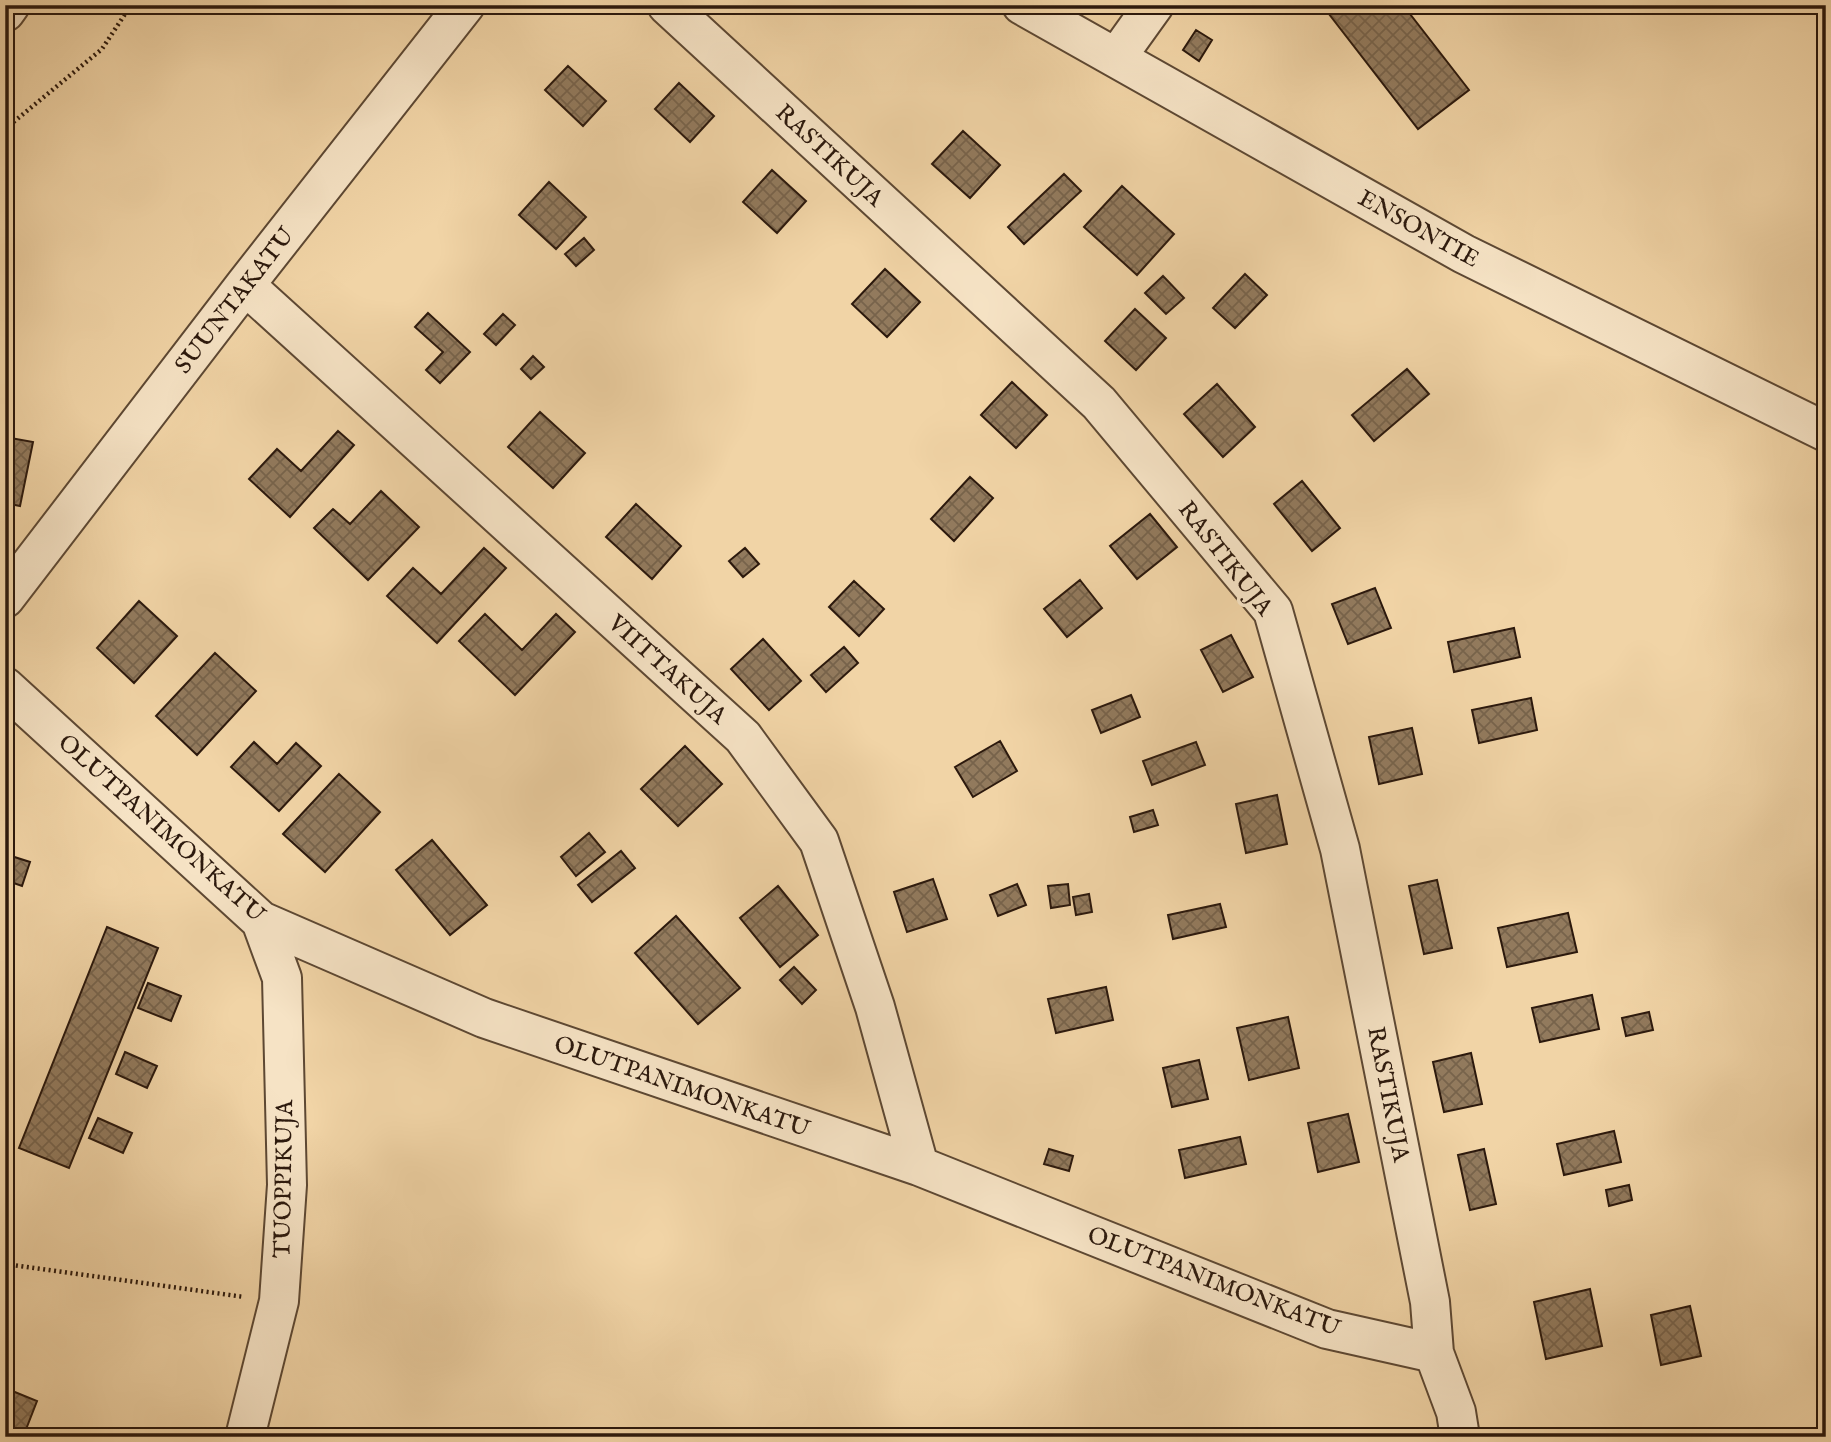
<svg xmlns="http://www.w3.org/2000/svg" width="1831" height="1442" viewBox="0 0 1831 1442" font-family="'IM FELL English',serif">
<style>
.building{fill:url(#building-cross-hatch);stroke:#2c190d;stroke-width:2}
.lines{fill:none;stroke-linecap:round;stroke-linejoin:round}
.minor-casing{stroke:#5d4833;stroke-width:42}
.path{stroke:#2c190d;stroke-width:4.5;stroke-dasharray:2 3.5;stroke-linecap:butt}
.minor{stroke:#f6e3c5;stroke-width:38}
.labels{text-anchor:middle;stroke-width:7;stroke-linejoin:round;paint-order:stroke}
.street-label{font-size:24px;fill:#2c190d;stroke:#f6e3c5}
</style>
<defs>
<pattern id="building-cross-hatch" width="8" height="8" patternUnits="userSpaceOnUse" patternTransform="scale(1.75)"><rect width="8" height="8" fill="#927a5d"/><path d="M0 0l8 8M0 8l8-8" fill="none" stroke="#77634b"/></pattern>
</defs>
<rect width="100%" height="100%" fill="#f1d4a6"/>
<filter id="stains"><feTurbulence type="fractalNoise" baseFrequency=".00286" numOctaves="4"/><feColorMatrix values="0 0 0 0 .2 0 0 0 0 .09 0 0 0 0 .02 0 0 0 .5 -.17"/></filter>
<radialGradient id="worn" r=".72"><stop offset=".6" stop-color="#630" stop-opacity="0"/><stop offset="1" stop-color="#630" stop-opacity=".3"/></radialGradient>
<path class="building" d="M348,5H388L386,13Z
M1322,5H1403L1469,90L1418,129Z
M1196,30L1212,40L1199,61L1183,50Z
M568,66L606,101L583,126L545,90Z
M679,83L714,116L690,142L655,109Z
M963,131L1000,165L970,198L932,164Z
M772,170L806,201L777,233L743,202Z
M1064,174L1081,191L1024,244L1008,227Z
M549,182L586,217L556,249L519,215Z
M1122,186L1174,234L1137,275L1084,227Z
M584,238L594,250L576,266L565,254Z
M885,269L920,302L887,337L852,304Z
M1245,274L1267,295L1235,328L1213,308Z
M1163,276L1184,298L1166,314L1145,293Z
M1135,309L1166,338L1136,370L1105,341Z
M428,313L470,352L440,383L426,370L443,352L415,327Z
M503,314L515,325L496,345L484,334Z
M533,356L544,367L531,379L521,369Z
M1407,369L1429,394L1374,441L1352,415Z
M1012,382L1047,415L1016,448L981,415Z
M1217,384L1255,427L1223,457L1184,414Z
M540,412L585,453L553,488L508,447Z
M338,431L354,445L290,517L249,479L277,449L301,471Z
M5,437L33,442L20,506L5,503Z
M970,477L993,498L954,541L931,519Z
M1302,481L1340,528L1312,551L1274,504Z
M381,491L419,527L368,580L314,528L333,509L350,524Z
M636,504L681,546L652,579L606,537Z
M1150,514L1177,547L1137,579L1110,546Z
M484,548L506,568L437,643L387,596L413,568L441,594Z
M745,548L759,564L743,577L729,561Z
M1080,580L1102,608L1067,637L1044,609Z
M854,581L884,609L859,636L829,607Z
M1375,588L1391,628L1348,644L1332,604Z
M139,601L177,636L134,683L97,648Z
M485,614L522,650L556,614L575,632L515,695L459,641Z
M1514,628L1520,657L1454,672L1448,642Z
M1231,635L1253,677L1223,692L1201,650Z
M763,639L801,681L769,710L731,669Z
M844,647L858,663L826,692L811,675Z
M215,653L256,691L197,755L156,716Z
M1131,695L1140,717L1101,733L1092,710Z
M1531,698L1537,730L1479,743L1472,710Z
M1412,728L1422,774L1379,784L1369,737Z
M1000,741L1017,771L973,797L955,767Z
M254,742L277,764L296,743L321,766L279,811L231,767Z
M1196,742L1205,765L1152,785L1143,761Z
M685,746L722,784L678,826L641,789Z
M339,774L380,812L325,872L283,834Z
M1277,795L1287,844L1246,853L1236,804Z
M1153,810L1158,825L1134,832L1130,817Z
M589,833L605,852L576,876L561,857Z
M432,840L487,905L450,935L396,870Z
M621,851L635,868L592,902L578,885Z
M5,854L30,862L22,886L5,880Z
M933,879L947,919L907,932L894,892Z
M1437,880L1452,948L1424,954L1409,886Z
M1017,884L1026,905L998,916L990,895Z
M1068,884L1070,905L1051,908L1048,886Z
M778,886L818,935L780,967L740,918Z
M1089,894L1092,912L1076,915L1073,897Z
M1220,904L1226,927L1173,939L1168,915Z
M1568,913L1577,952L1507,967L1498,928Z
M676,916L740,988L698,1024L635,953Z
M107,927L158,948L69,1168L19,1148Z
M794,967L816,990L802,1004L780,980Z
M148,983L181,996L171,1021L138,1008Z
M1106,987L1113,1020L1056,1033L1048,999Z
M1592,995L1599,1029L1540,1042L1532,1008Z
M1649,1012L1653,1030L1626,1036L1622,1018Z
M1288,1017L1299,1068L1249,1080L1237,1028Z
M125,1052L157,1066L147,1088L116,1074Z
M1471,1053L1482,1104L1444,1112L1433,1062Z
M1199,1060L1208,1099L1172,1107L1163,1068Z
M1348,1114L1359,1162L1318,1172L1308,1123Z
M98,1118L132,1133L123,1153L89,1138Z
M1614,1131L1621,1162L1564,1175L1557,1144Z
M1240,1137L1246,1164L1185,1178L1179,1150Z
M1049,1149L1073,1156L1069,1171L1044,1164Z
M1484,1149L1496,1204L1470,1210L1458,1155Z
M1629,1185L1632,1200L1609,1206L1606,1190Z
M1590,1289L1602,1346L1546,1359L1534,1302Z
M1690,1306L1701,1356L1661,1365L1651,1315Z
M5,1388L37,1401L23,1437H5Z"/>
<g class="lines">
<defs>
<path id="minor" d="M667,5L1099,403L1273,611L1340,849L1430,1302L1434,1353L1456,1412L1460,1437
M1022,5L1464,254L1826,432
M5,12L10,5
M1116,58L1154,5
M245,285L743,737L819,841L875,1007L919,1166
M5,598L245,285L465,5
M5,687L261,921L484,1018L919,1166L1327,1329L1434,1353
M245,1437L279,1301L287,1185L282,978L261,921"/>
</defs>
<use href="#minor" class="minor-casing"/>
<path class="path" d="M5,129L102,49L131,5
M5,1264L244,1297"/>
<use href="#minor" class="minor"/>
</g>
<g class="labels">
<g class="street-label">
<text transform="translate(830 155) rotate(43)" y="8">RASTIKUJA</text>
<text transform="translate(1419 228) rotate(29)" y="8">ENSONTIE</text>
<text transform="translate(234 300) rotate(-52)" y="8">SUUNTAKATU</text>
<text transform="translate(1226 558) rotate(52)" y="8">RASTIKUJA</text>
<text transform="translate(668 669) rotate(42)" y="8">VIITTAKUJA</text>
<text transform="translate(162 828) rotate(42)" y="8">OLUTPANIMONKATU</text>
<text transform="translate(682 1086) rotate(19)" y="8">OLUTPANIMONKATU</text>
<text transform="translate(1389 1094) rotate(79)" y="8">RASTIKUJA</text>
<text transform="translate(283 1179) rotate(-89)" y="8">TUOPPIKUJA</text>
<text transform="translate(1214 1281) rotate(21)" y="8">OLUTPANIMONKATU</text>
</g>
</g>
<rect width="1831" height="1442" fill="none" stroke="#f1d4a6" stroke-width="28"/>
<rect x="7" y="7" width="1817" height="1428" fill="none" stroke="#2c190d" stroke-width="3.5"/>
<rect x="14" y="14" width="1803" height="1414" fill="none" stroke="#2c190d" stroke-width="2"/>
<rect width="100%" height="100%" filter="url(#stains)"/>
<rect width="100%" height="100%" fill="url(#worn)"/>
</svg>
